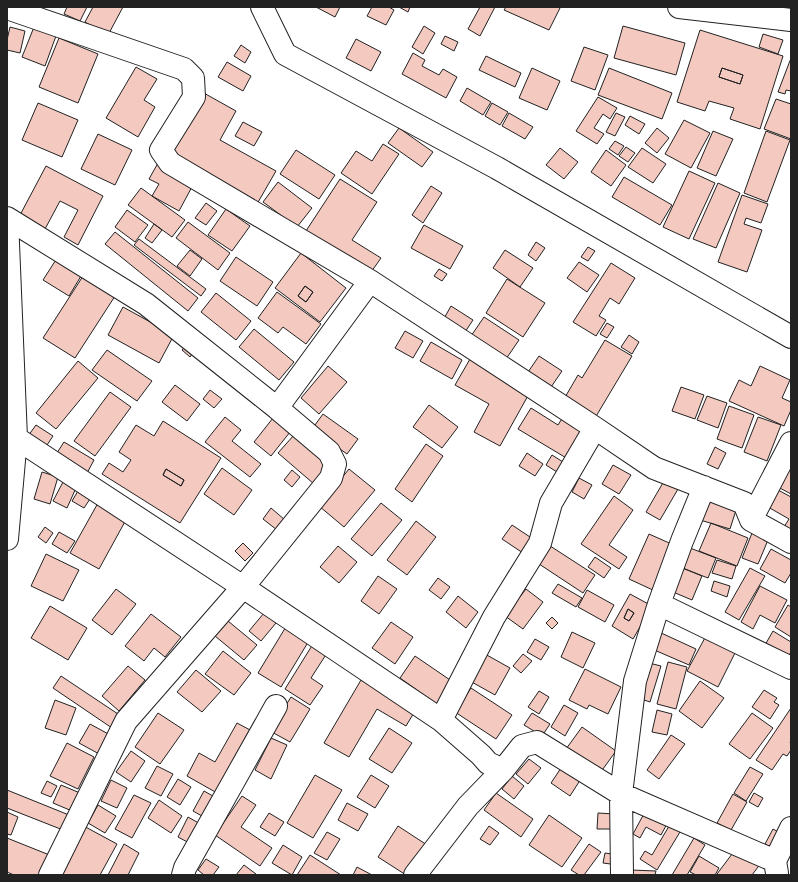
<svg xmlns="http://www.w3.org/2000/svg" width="798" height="882" viewBox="0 0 798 882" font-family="'Archivo Narrow',sans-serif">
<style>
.building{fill:#f3c9c0;stroke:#222;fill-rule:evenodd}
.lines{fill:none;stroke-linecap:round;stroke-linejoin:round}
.minor-casing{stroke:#222;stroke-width:24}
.minor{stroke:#fff;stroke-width:22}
</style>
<rect width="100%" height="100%" fill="#fff"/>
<path class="building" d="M67,7H87L80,21L64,14Z
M93,7H123L108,35L85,22Z
M316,7H340L335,17Z
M372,7H389L394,10L386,25L367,16Z
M399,7H410L408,12Z
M480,7H495L480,36L468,29Z
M506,7H558L560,8L549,30L504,10Z
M424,26L435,33L423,54L412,47Z
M623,26L685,43L676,75L614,58Z
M10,27L25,31L20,53L7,50V40Z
M34,27L56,36L45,66L22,57Z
M700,30L783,56L760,129L730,119L734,108L709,101L705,111L677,102ZM722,68L743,75L740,84L719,77Z
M763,34L783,40L778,54L759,47Z
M445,36L458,42L454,51L441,44Z
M59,38L98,54L78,103L39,87Z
M356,39L381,52L371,71L346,58Z
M241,45L251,52L245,63L234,56Z
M584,47L608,55L595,90L571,81Z
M413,53L425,60L422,66L439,75L443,69L457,77L446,98L402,74Z
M486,56L521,73L515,87L479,70Z
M791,58V91L786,90L785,94L778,92Z
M227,62L251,76L243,91L218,77Z
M136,67L157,79L144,100L155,107L138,137L106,118Z
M532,68L560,81L547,110L519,98Z
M609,68L672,93L662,119L598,95Z
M722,68L743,75L740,84L719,77Z
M467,88L491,102L483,115L460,101Z
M202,92L236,111L220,140L276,171L257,204L167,154Z
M598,97L617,108L610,119L603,114L594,128L604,134L597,144L576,131Z
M776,99L791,104V103V139L764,129Z
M38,103L78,120L62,157L22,140Z
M492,103L508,112L500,125L485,116Z
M509,113L533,127L525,139L502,126Z
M616,113L625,117L615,136L606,132Z
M630,116L645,124L639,134L625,125Z
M684,120L710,133L691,168L665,154Z
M243,122L262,132L254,146L235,136Z
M399,128L433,152L422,167L388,143Z
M657,128L669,138L657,153L645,143Z
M713,131L733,139L716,176L697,168Z
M766,131L790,140L767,202L744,193Z
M98,134L132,150L115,185L81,169Z
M615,141L624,146L618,155L609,149Z
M383,144L399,154L372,194L341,173L356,151L372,161Z
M626,147L635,153L628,162L619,156Z
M560,148L578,162L564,179L546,165Z
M642,148L666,164L653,183L628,167Z
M296,150L335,175L319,199L280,174Z
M606,150L626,165L611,186L591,172Z
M158,163L194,183L179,211L152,196L159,184L149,179Z
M46,166L103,196L78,245L64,237L78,210L60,201L45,229L20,215Z
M689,171L715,183L689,239L663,227Z
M624,177L672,205L660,225L612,197Z
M340,179L377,202L352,240L381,258L369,275L304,234Z
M278,182L312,208L297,227L263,202Z
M718,183L740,193L716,248L693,239Z
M431,186L442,193L423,223L412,215Z
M141,188L185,220L172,237L128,205Z
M742,195L768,204L761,223L746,218L744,224L762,230L747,272L718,262Z
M206,203L217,211L206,225L195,218Z
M226,209L250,226L232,251L208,235Z
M127,210L148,225L135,242L115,227Z
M188,222L230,253L218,270L176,238Z
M154,224L162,230L152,243L145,238Z
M424,225L463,246L450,269L411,248Z
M115,232L198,298L188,311L105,244Z
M139,239L206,289L201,296L134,245Z
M536,242L545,248L536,261L528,255Z
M588,247L595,251L588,261L581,257Z
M190,250L202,259L190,276L177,266Z
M505,250L533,268L520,287L493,268Z
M301,253L346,288L320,322L275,288ZM305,286L313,292L306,302L298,296Z
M59,255L84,271L69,296L43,280Z
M236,257L273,282L257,306L220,281Z
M579,262L599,275L587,292L567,278Z
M611,263L635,278L619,304L610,298L599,316L606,320L596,336L573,322Z
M439,269L447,274L442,281L434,276Z
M85,273L117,293L75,358L43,338Z
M507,279L545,303L523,337L486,313Z
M305,286L313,292L306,302L298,296Z
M277,292L321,324L306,344L283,327L278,333L258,318Z
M216,293L251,321L236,340L201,312Z
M451,306L473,320L463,335L442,322Z
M123,307L174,335L159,363L108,335Z
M484,317L519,340L506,359L471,336Z
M607,323L614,327L607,338L600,334Z
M254,329L294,362L279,380L239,347Z
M405,331L423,341L413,358L395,348Z
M629,335L639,342L632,354L621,347Z
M605,340L632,356L595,418L564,399L578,375L582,378Z
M431,342L462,360L452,379L420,361Z
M187,344L195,350L190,357L182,350Z
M107,350L152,381L137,401L92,370Z
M539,356L562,371L549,390L526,375Z
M470,359L530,392L500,446L474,432L489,404L455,385Z
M78,361L98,378L56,429L36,413Z
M328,366L347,382L319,414L301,398Z
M760,366L790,380L782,398L791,402V410L784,426L729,401L739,380L751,386Z
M175,385L200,404L187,421L162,402Z
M681,387L704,395L695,419L672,411Z
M210,390L222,399L214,408L203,399Z
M110,392L131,407L95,456L74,441Z
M707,396L727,403L718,428L697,420Z
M429,405L458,427L442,448L413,427Z
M729,406L754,415L742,448L717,439Z
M531,408L558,425L563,417L585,431L568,459L518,429Z
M323,414L358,439L347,454L312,429Z
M225,417L241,430L232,441L261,464L250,477L205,442Z
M758,417L781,425L767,461L744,452Z
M273,418L290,432L271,456L254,442Z
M163,421L221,458L180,523L102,474L109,463L123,472L131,460L119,452L136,425L154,436ZM166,469L184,480L181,486L163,475Z
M36,425L53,436L45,448L28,436Z
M294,435L329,467L314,484L278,453Z
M64,442L94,460L86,475L55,456Z
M426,444L443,456L412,502L395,489Z
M715,447L726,453L718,469L707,464Z
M527,453L543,464L535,476L519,466Z
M552,455L563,462L557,472L546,465Z
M791,463V494L778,487Z
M613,465L631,475L619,494L602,484Z
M222,468L252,490L234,515L204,494Z
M166,469L184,480L181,486L163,475Z
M349,469L375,490L344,527L319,506Z
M292,470L300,477L292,487L284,480Z
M42,472L58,477L50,504L34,499Z
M579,478L592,485L584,499L572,492Z
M664,481L678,489L660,520L646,512Z
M63,482L76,488L67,508L53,501Z
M778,490L791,497V535L782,530L789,519L768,507Z
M78,491L90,499L84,508L72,501Z
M614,496L633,510L609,545L627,557L619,569L581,544Z
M707,497L737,507L730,529L700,520Z
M98,503L127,518L99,569L70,553Z
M381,503L402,520L372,556L351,539Z
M271,508L285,520L277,530L263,519Z
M416,521L436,537L407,575L387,560Z
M711,523L748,538L737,566L699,551Z
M512,525L533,539L523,553L502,539Z
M45,527L53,533L46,543L38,537Z
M59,532L75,541L67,553L52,544Z
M752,533L768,540L758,564L742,558Z
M649,534L676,546L655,591L629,579Z
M544,542L595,575L583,593L533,560Z
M243,543L253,553L245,561L235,551Z
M338,546L357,562L339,583L320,567Z
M690,548L716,558L708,578L682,568Z
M771,549L791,560V573L785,583L760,569Z
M46,554L79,570L63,601L31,586Z
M595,557L611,568L604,578L588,567Z
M717,560L736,566L732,579L712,573Z
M683,568L702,576L692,600L673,592Z
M750,568L765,576L739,620L725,612Z
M378,576L397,589L379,614L361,601Z
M438,578L450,587L441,599L429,590Z
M714,581L730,586L727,597L711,591Z
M558,584L582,598L576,607L552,593Z
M760,586L787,600L775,623L760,615L753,629L741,622Z
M116,589L136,604L112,635L92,620Z
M526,589L543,602L523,629L505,616Z
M587,590L614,605L605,622L578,607Z
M630,594L652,606L633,639L612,626ZM628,609L634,613L629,621L624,618Z
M458,596L478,612L466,628L446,612Z
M788,605L791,607V637L775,627Z
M50,606L87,628L68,660L31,638Z
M628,609L634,613L629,621L624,618Z
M264,613L276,623L261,641L249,631Z
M151,614L181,637L165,657L154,648L144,661L125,646Z
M552,617L558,623L552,629L546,623Z
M228,621L257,645L244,660L215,636Z
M391,622L413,637L395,664L372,648Z
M287,625L310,639L281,687L258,673Z
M773,631L791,642V652L787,658L765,645Z
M572,632L595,643L583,668L561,657Z
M659,632L696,649L689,665L652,649Z
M707,634L737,649L718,687L687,671Z
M535,639L549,647L541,660L527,652Z
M313,644L327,653L311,678L323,686L310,705L285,689Z
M223,651L251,673L234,695L205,674Z
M485,654L510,668L495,695L470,681Z
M523,654L532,661L521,673L513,666Z
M415,656L453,682L438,705L400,678Z
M668,662L687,667L676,709L657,704Z
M649,663L661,666L650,702L638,698Z
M128,666L145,680L119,711L102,696Z
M585,669L621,687L608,714L589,705L587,709L569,700Z
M196,670L221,691L202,712L177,692Z
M61,676L121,716L112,728L53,688Z
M361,680L415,711L406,726L377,709L349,757L324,743Z
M700,681L724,698L702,728L679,711Z
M471,688L512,715L496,739L455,712Z
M764,690L777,698L774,702L779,705L770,719L752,707Z
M539,691L549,697L539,714L528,707Z
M291,697L310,709L290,742L270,731Z
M55,700L76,708L66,735L45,728Z
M564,705L578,713L565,736L551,727Z
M791,708V741L790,743L791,744V750L787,756L783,754L772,770L756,760Z
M657,710L672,714L667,735L652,732Z
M158,713L184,730L160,764L135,747Z
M532,713L550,724L542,736L524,725Z
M752,713L773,728L750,759L729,744Z
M237,723L252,731L217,793L187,776L199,753L215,762Z
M90,724L112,736L101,755L79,743Z
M582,727L616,751L600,773L566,749Z
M389,728L412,743L392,773L369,759Z
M671,735L685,744L659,779L647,770Z
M271,738L287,745L271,779L255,770Z
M67,743L94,757L78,789L50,776Z
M131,751L145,761L131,782L116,772Z
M529,759L541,768L528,784L516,774Z
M565,762L584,774L570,796L551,783Z
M157,766L173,774L161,796L145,788Z
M750,767L763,774L746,801L734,793Z
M315,775L342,790L313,838L287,823Z
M371,775L389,786L375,808L357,797Z
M512,776L524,786L514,799L502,789Z
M178,779L191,787L180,805L167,797Z
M111,780L127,788L117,808L101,801Z
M47,781L57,786L51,797L41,793Z
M61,785L80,793L72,811L53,803Z
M7,790L69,815L63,830L7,808Z
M204,791L220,800L209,820L193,811Z
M496,793L533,819L521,837L484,810Z
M754,793L763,798L758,807L749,802Z
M733,794L747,802L731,830L717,823Z
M134,795L151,803L132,838L115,829Z
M242,796L256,805L241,827L272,848L260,866L215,835Z
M159,800L182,816L171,833L148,818Z
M347,803L368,814L358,831L338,820Z
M98,805L116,816L105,833L88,823Z
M647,808L669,820L661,835L646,827L640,838L633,834Z
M7,812L18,817L11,835L7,834Z
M269,813L284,822L275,836L260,827Z
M598,813L615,814V829H597Z
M549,815L582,838L562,867L529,845Z
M188,817L204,826L193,845L178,837Z
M672,821L683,827L657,870L640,859L645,851L652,855Z
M80,824L117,844L100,875H52Z
M398,826L427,845L406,875L378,857Z
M489,826L499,833L490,845L480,839Z
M773,829L782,834L774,849L765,844Z
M327,832L340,839L327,860L314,853Z
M7,838L52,856L44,875H14L7,872Z
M694,838L705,845L687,875H672Z
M124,844L139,853L128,875H108Z
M589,844L601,852L584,875H579L571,870Z
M283,845L302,857L292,875L272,863Z
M738,846L761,863L752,875H719L717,874Z
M605,853L619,855L618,865L603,863Z
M310,855L341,875H297Z
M699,856L719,868L715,875H696L690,872Z
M206,859L219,867L213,875H204L198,870Z
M244,865L256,874V875H236Z
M357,867L372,875H353Z
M631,870L656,871L655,875H631Z"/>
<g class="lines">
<defs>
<path id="minor" d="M262,7L285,54L497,168L791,337
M679,7L791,20
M7,8L184,69L193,78L194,97L161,150L170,163L370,281L595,428L654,468L744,503L751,520L791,542
M7,218L146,304L277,408L329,452L335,464L331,478L243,587L126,721L50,875
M7,219L16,438L7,539
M277,408L370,281
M16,438L243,587L441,720L481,755L488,763L503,770
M751,520L791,443
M659,604L791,668
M441,720L494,617L540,543L551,503L595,428
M777,874V873L775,861L791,828
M183,875L185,868L276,706
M415,875L468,806L503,770L522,746L537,742L621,794L775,861
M622,875L621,794L635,681L659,604L682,541L704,487"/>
</defs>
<use href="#minor" class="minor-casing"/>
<use href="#minor" class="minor"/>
</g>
<rect width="798" height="882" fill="none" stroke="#222222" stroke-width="16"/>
</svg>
